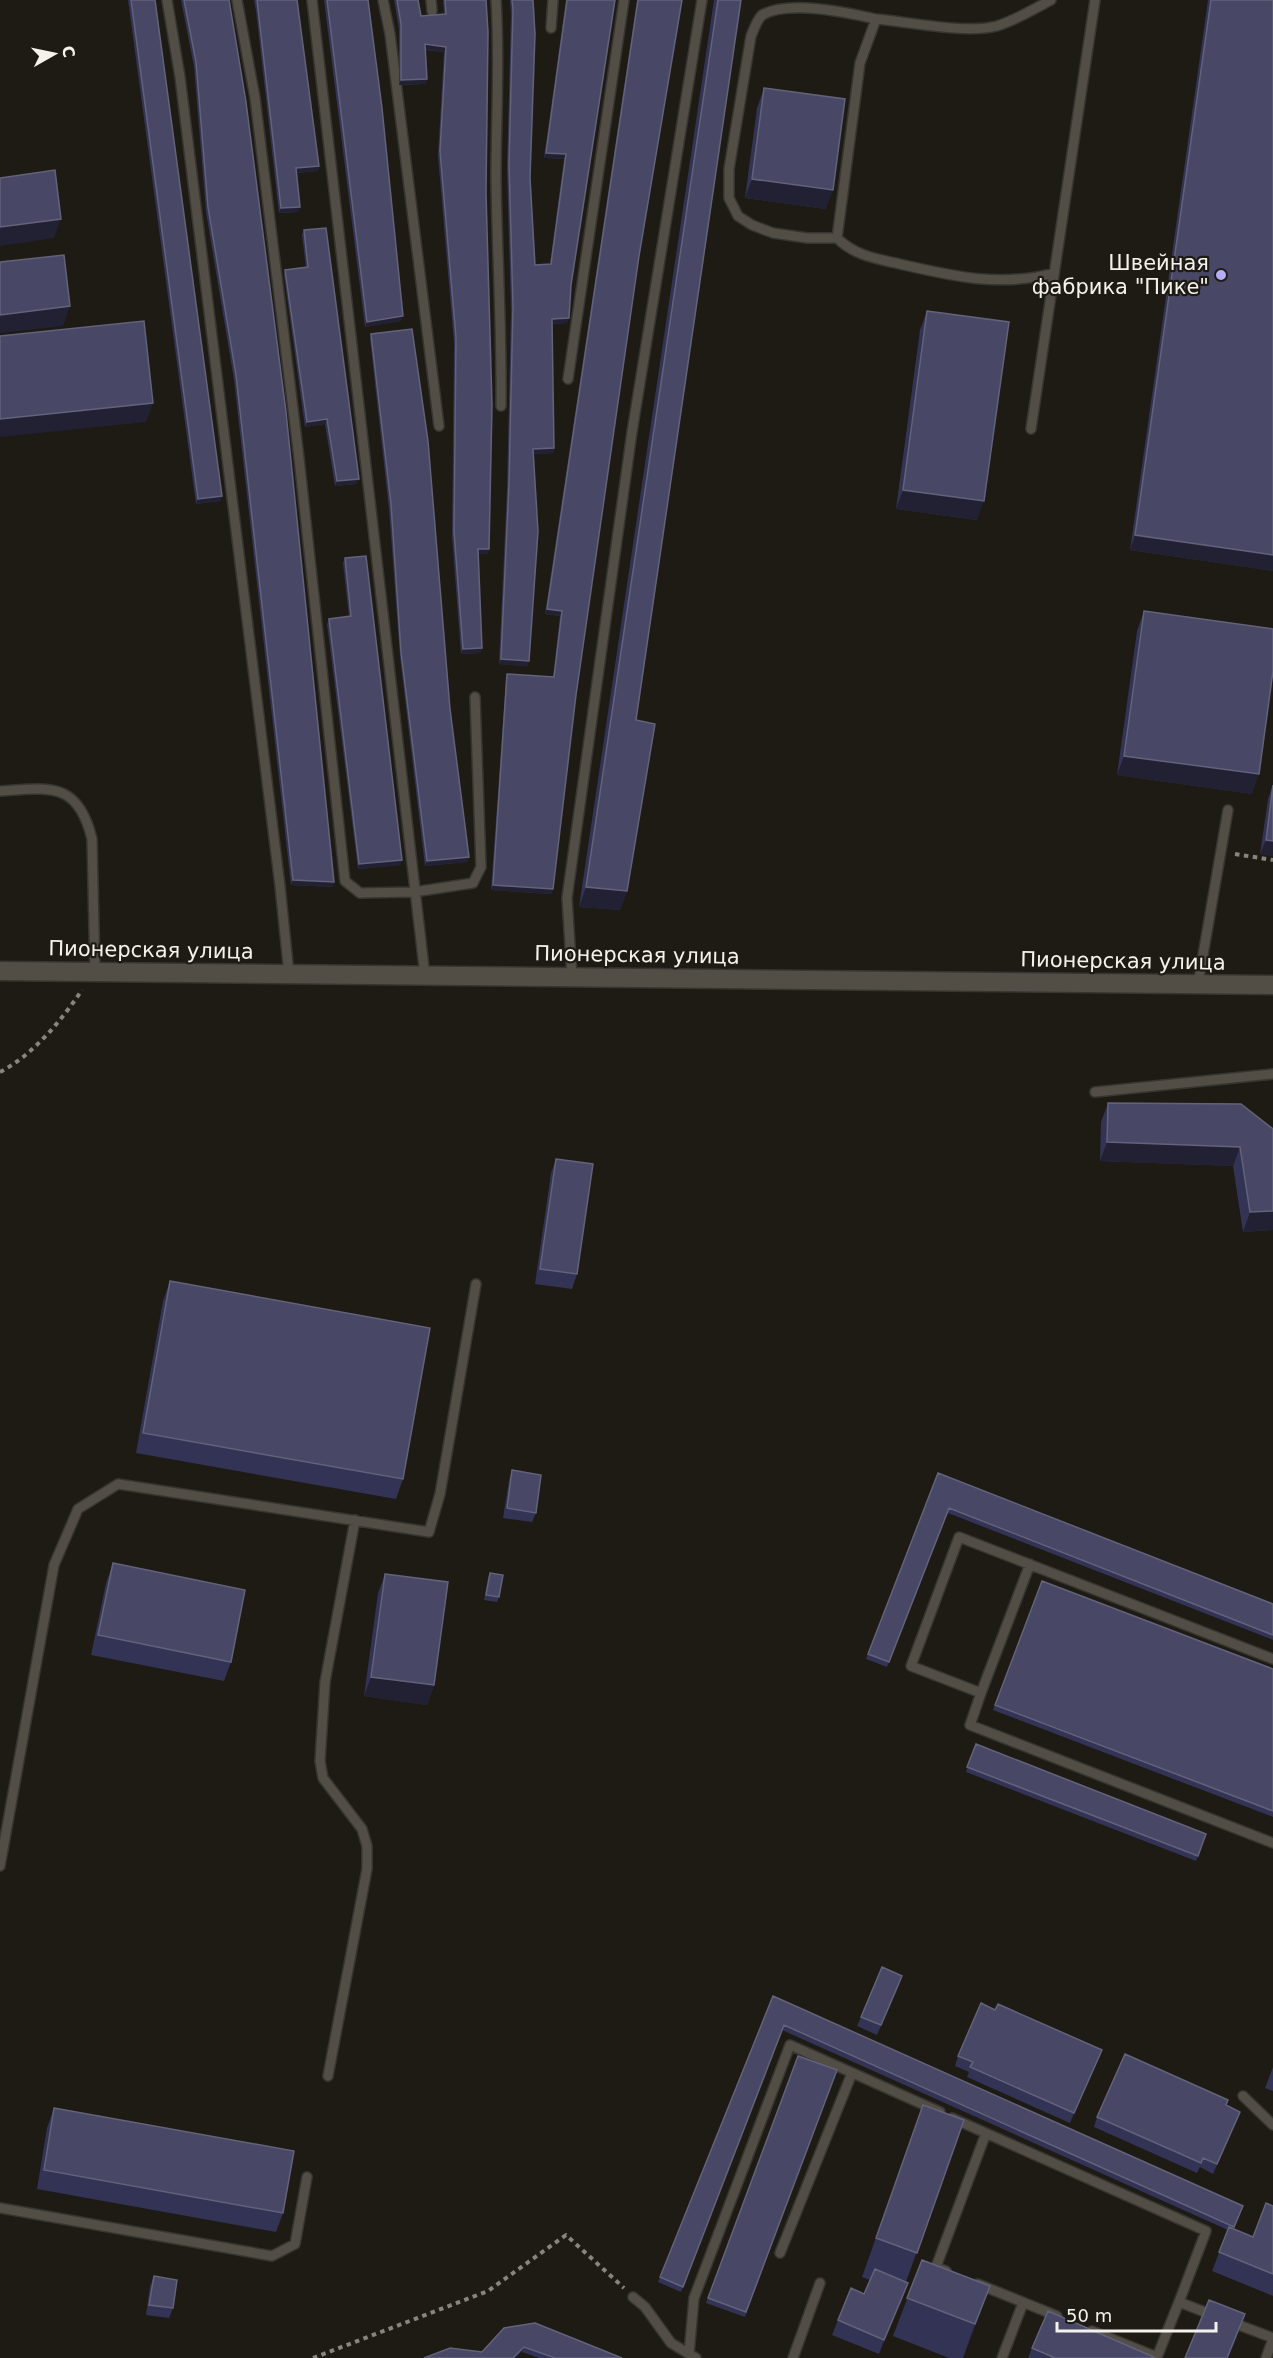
<svg xmlns="http://www.w3.org/2000/svg" width="1273" height="2358" viewBox="0 0 1273 2358" font-family="'DejaVu Sans',sans-serif">
<style>
.lines{fill:none;stroke-linecap:round;stroke-linejoin:round}
.service-casing{stroke:#373531;stroke-width:12}
.minor-casing{stroke:#373531;stroke-width:21}
.path{stroke:#87857e;stroke-width:4;stroke-dasharray:4.5 4.5;stroke-linecap:butt}
.service{stroke:#524e46;stroke-width:9}
.minor{stroke:#524e46;stroke-width:18}
.wall{fill:#335}
.shaded-wall{fill:#222134}
.building{fill:#484866;stroke:#63627b;stroke-width:1.5}
.poi-dot{fill:#b5acf8;stroke:#1e1b14;stroke-width:2}
.labels{text-anchor:middle;stroke-width:4.5;stroke-linejoin:round;paint-order:stroke}
.poi-label{font-size:21px;fill:#f4f2ec;stroke:#1e1b14;text-anchor:end}
.street-label{font-size:21px;fill:#f4f2ec;stroke:#1e1b14}
</style>
<rect width="100%" height="100%" fill="#1e1b14"/>
<g class="lines">
<defs>
<path id="service" d="M167,0L180,77L280,886L289,974
M237,0L255,98L299,458L345,881L360,893L414,892L473,883L481,867L475,697
M312,0L425,976
M383,0L390,34L439,426
M431,0L432,11
M496,0C500,59 496,119 496,178C497,254 502,330 501,406
M876,19C845,12 788,0 762,15C757,20 754,29 751,36L729,169V198L738,216L752,225L773,233L807,238H837C856,257 879,259 904,265C956,277 1002,287 1054,273
M551,28L553,0
M837,238L860,63L876,19C909,22 966,34 997,26C1016,20 1034,9 1051,0
M568,379L624,0
M1031,429L1095,0
M0,791C50,788 78,781 92,839L95,972
M572,977L567,898L632,432L702,0
M1198,984L1228,810
M1095,1092L1273,1074
M1273,1659L959,1537L911,1666L981,1693L970,1725L1273,1843
M981,1693L1030,1564
M0,1866L54,1565L78,1509L118,1484L429,1532L440,1494L476,1284
M328,2076L367,1869V1846L362,1829L323,1778L320,1761L325,1682L355,1520
M1243,2096L1273,2125
M952,2118L1206,2231L1179,2302L1215,2316
M0,2208L272,2256L295,2244L307,2177
M780,2253L852,2073
M946,2271L936,2267L986,2133
M978,2284L1057,2316
M633,2297L645,2307L671,2343L696,2358
M1231,2322L1273,2338
M1092,2331L1157,2357L1179,2302
M689,2354L694,2298L790,2045L940,2112
M793,2358L820,2283
M1002,2358L1023,2303
M1266,2358L1273,2339"/>
<path id="minor" d="M0,971L1273,985"/>
</defs>
<use href="#service" class="service-casing"/>
<use href="#minor" class="minor-casing"/>
<path class="path" d="M1235,854L1273,860
M0,1072C33,1055 61,1021 82,990
M313,2358L488,2291L566,2235L624,2288"/>
<use href="#service" class="service"/>
<use href="#minor" class="minor"/>
</g>
<path class="wall" d="M128,0H155L222,496L220,501L196,504Z
M181,0H229L334,882L332,887L291,885L234,380L206,212L194,67Z
M254,0H297L319,166L318,171L296,173L298,212L279,213L256,11Z
M324,0H368L401,321L365,327Z
M394,0H418L421,16L444,14L443,0H486V193L488,554H478L482,648L480,653L461,654L452,536L454,343L438,156L444,52L425,50L427,79L425,84L399,85V29Z
M510,0H533L530,178L535,265L550,264L564,159L544,158L566,0H615L571,285L567,323L552,324L554,448L553,453L534,454L529,661L527,666L499,664L507,488L511,311L507,169L511,14Z
M637,0H682L639,256L576,695L553,889L551,894L491,890L506,679L507,674L553,677L560,616L545,614Z
M714,0H741L636,720L627,891L620,910L579,907Z
M1208,0H1273V571L1130,550Z
M764,88L826,209L745,198L757,108Z
M304,230L357,484L335,486L325,424L305,427L284,275L285,270L306,268L302,235Z
M927,311L977,520L896,509L920,330Z
M371,334L450,709L469,857L467,862L425,866L400,657L389,509L370,339Z
M345,558L402,860L400,865L358,869L327,624L329,619L349,617L343,563Z
M1144,611L1252,794L1117,775L1137,631Z
M1273,784V856L1260,854L1268,799Z
M1108,1103L1241,1104L1273,1230L1243,1232L1233,1166L1100,1161L1101,1122Z
M556,1159L577,1274L572,1289L535,1284L551,1173Z
M170,1281L403,1479L396,1499L136,1453L163,1301Z
M512,1470L536,1513L532,1522L503,1518L509,1480Z
M938,1473L1273,1604V1640L948,1513L887,1667L866,1659Z
M113,1563L231,1662L224,1681L91,1655L106,1583Z
M490,1573L499,1597L497,1602L484,1600L488,1578Z
M385,1574L434,1685L427,1705L364,1696L378,1593Z
M1042,1581L1273,1669V1817L993,1710Z
M976,1744L1206,1834L1196,1861L966,1772Z
M899,1986L877,2035L857,2026L861,2017Z
M773,1996L1243,2206L1234,2229L1253,2237L1273,2206V2296L1212,2271L1228,2230L782,2030L681,2292L658,2282Z
M995,2010L1098,2060L1070,2123L967,2077L969,2072L955,2066L958,2056Z
M798,2056L835,2075L745,2317L706,2303Z
M1273,2067V2091L1265,2088Z
M1228,2100L1226,2106L1240,2112L1213,2174L1200,2167L1197,2173L1094,2127L1097,2117Z
M923,2105L964,2120L906,2282L903,2297L879,2354L832,2335L838,2320L864,2294L870,2280L862,2277Z
M54,2108L283,2213L276,2232L37,2189L47,2128Z
M922,2260L990,2286L963,2358H949L893,2336Z
M154,2276L173,2308L169,2318L146,2315L150,2286Z
M504,2328L622,2358H539L522,2352H482Z
M1032,2348L1156,2358H1028Z"/>
<path class="shaded-wall" d="M425,44L446,47L444,52L423,49Z
M427,79L425,84L399,85L401,80Z
M546,153L566,154L564,159L544,158Z
M319,166L318,171L294,173L296,168Z
M752,179L833,190L826,209L745,198Z
M300,207L298,212L279,213L281,208Z
M61,219L54,238L0,246V227Z
M70,306L63,326L0,333V315Z
M403,316L401,321L365,327L367,322Z
M569,318L567,323L550,324L552,319Z
M153,403L146,422L0,437V419Z
M327,419L325,424L305,427L307,422Z
M554,448L553,453L532,454L533,449Z
M359,479L357,484L335,486L337,481Z
M903,490L984,501L977,520L896,509Z
M222,496L220,501L196,504L198,499Z
M1135,535L1273,555V571L1130,550Z
M478,549H489L488,554H476Z
M547,609L562,611L560,616L545,614Z
M482,648L480,653L461,654L463,649Z
M501,659L529,661L527,666L499,664Z
M1124,756L1259,774L1252,794L1117,775Z
M1266,840L1273,841V856L1260,854Z
M469,857L467,862L425,866L427,861Z
M402,860L400,865L358,869L359,864Z
M293,880L334,882L332,887L291,885Z
M493,885L553,889L551,894L491,890Z
M586,887L627,891L620,910L579,907Z
M1107,1142L1240,1147L1233,1166L1100,1161Z
M1273,1211V1230L1243,1232L1250,1212Z
M371,1677L434,1685L427,1705L364,1696Z
M902,1976L899,1986L877,2035L881,2025Z
M1102,2050L1098,2060L1070,2123L1074,2113Z
M908,2283L903,2297L879,2354L884,2340Z
M990,2286L976,2325L963,2358L975,2324Z
M1245,2314L1229,2358H1227Z
M524,2347L522,2352L516,2358H513Z"/>
<path class="building" d="M131,0H155L222,496L198,499Z
M184,0H229L246,102L286,412L334,882L293,880L236,375L208,207L196,62Z
M257,0H297L319,166L296,168L300,207L281,208Z
M327,0H368L382,108L403,316L367,322Z
M397,0H418L421,16L446,14L445,0H486L488,32L486,193L492,405L489,549H478L482,648L463,649L454,531L456,338L440,151L446,47L425,44L427,79L401,80V24Z
M512,0H533L535,34L530,178L535,265L551,264L566,154L546,153L567,0H615L571,285L569,318L552,319L554,448L533,449L538,531L529,661L501,659L509,483L513,306L509,164L513,9Z
M638,0H682L639,256L576,695L553,889L493,885L507,674L554,677L562,611L547,609Z
M718,0H741L636,720L655,724L627,891L586,887Z
M1211,0H1273V555L1135,535Z
M764,88L845,99L833,190L752,179Z
M55,170L61,219L0,227V178Z
M326,228L359,479L337,481L327,419L307,422L285,270L308,267L304,230Z
M64,255L70,306L0,315V262Z
M927,311L1009,322L984,501L903,490Z
M144,321L153,403L0,419V336Z
M412,329L428,441L450,709L469,857L427,861L401,652L391,504L371,334Z
M366,556L402,860L359,864L329,619L351,616L345,558Z
M1144,611L1273,629V671L1259,774L1124,756Z
M1273,785V841L1266,840Z
M1108,1103L1241,1104L1273,1129V1211L1250,1212L1240,1147L1107,1142Z
M556,1159L593,1164L577,1274L540,1269Z
M170,1281L430,1328L403,1479L143,1433Z
M512,1470L541,1475L536,1513L507,1508Z
M938,1473L1273,1604V1635L949,1508L889,1662L868,1654Z
M113,1563L245,1590L231,1662L98,1635Z
M490,1573L503,1575L499,1597L486,1595Z
M385,1574L448,1582L434,1685L371,1677Z
M1042,1581L1273,1669V1811L995,1705Z
M976,1744L1206,1834L1198,1856L967,1767Z
M882,1967L902,1976L881,2025L861,2017Z
M773,1996L1243,2206L1234,2227L784,2025L683,2287L660,2277Z
M981,2003L995,2010L998,2004L1102,2050L1074,2113L970,2067L973,2062L958,2056Z
M1125,2054L1228,2100L1226,2105L1240,2112L1217,2164L1203,2158L1201,2163L1097,2117Z
M798,2056L837,2070L746,2312L708,2298Z
M923,2105L964,2120L917,2253L876,2238Z
M54,2108L294,2151L283,2213L44,2170Z
M1266,2203L1273,2206V2274L1219,2252L1229,2227L1253,2237Z
M922,2260L990,2286L975,2324L907,2298Z
M875,2269L908,2283L884,2340L838,2320L851,2288L864,2294Z
M154,2276L177,2280L173,2308L149,2305Z
M1209,2300L1245,2314L1227,2358H1185Z
M1048,2311L1156,2358H1055L1032,2348Z
M535,2323L622,2358H555L524,2347L513,2358H424L450,2348L482,2352L504,2328Z"/>
<circle class="poi-dot" cx="1221" cy="275" r="6"/>
<g class="labels">
<g class="poi-label">
<text x="1209" y="270">Швейная<tspan x="1209" dy="24">фабрика "Пике"</tspan></text>
</g>
<g class="street-label">
<text transform="translate(151 950) rotate(1)" y="7">Пионерская улица</text>
<text transform="translate(637 955) rotate(1)" y="7">Пионерская улица</text>
<text transform="translate(1123 961) rotate(1)" y="7">Пионерская улица</text>
</g>
</g>
<g transform="translate(54 54) rotate(81)" stroke="#1e1b14" stroke-width="4.5" paint-order="stroke">
<path d="M0-4.5L10 22L0 15L-10 22Z" fill="#f4f2ec"/>
<text y="-9" font-size="16" font-weight="bold" text-anchor="middle" fill="#f4f2ec">С</text>
</g>
<path d="M1057 2322v9h159v-9" fill="none" stroke="#f4f2ec" stroke-width="3"/>
<text x="1066" y="2322" font-size="18" fill="#f4f2ec" stroke="#1e1b14" stroke-width="4.5" paint-order="stroke">50 m</text>
</svg>
